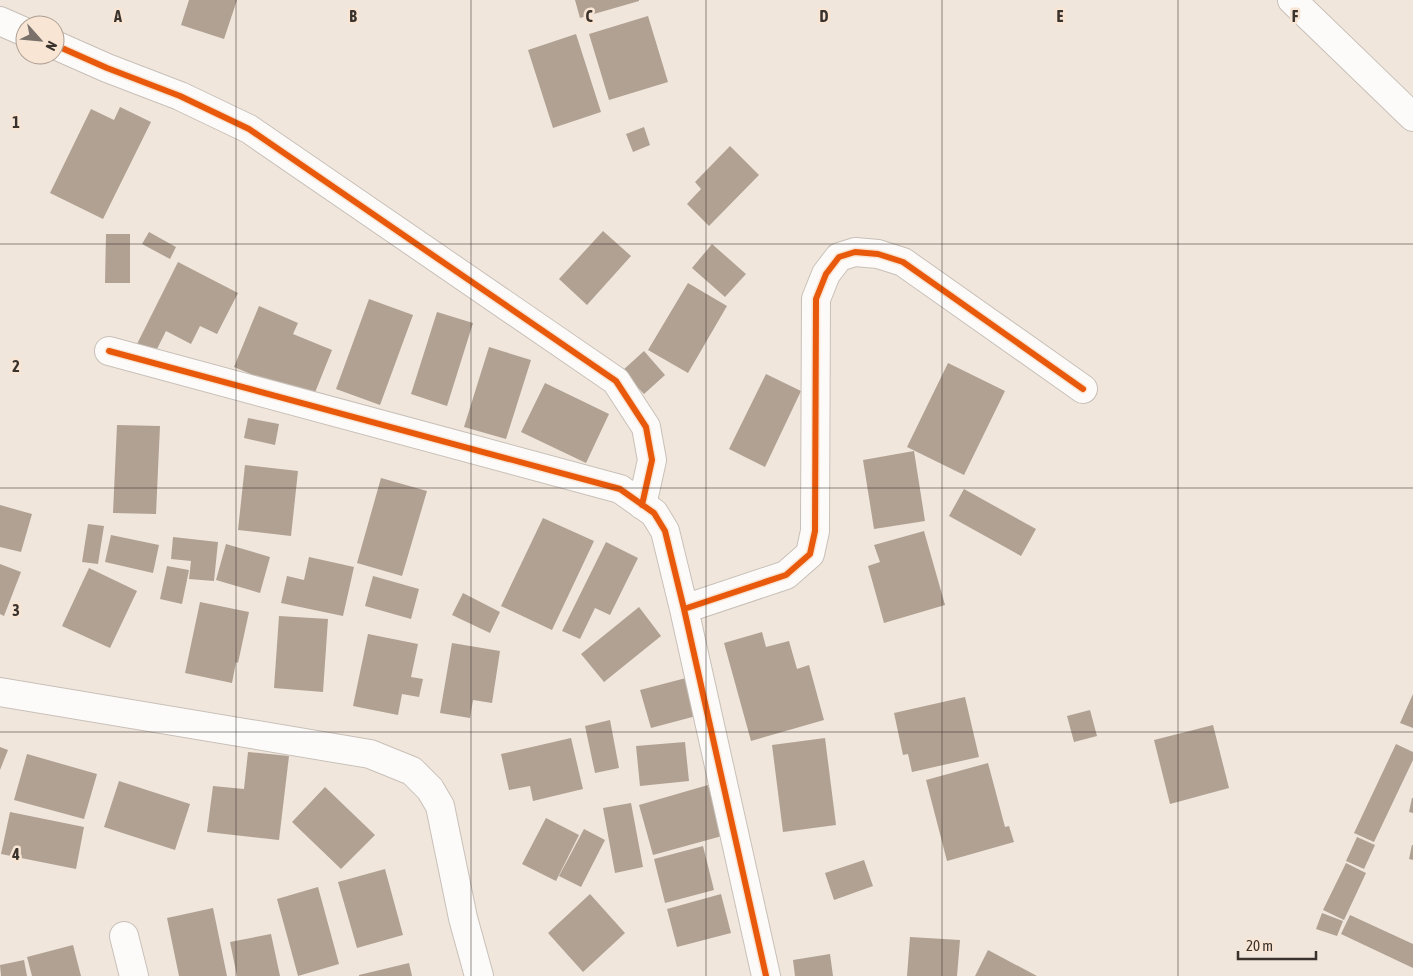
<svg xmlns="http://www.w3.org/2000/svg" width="1413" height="976" viewBox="0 0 1413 976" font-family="'Asap Condensed',sans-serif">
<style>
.building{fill:#b0a192}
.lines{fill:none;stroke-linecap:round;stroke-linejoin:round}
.minor-casing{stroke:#c8c0b8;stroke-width:30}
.minor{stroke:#fdfbfa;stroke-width:28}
.cycleway-casing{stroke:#f8e5d4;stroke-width:9}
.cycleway{stroke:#e8590c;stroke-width:6}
.grid{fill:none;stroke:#3a322c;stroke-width:1;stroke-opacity:0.55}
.grid-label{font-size:16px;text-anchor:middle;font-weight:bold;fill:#3a322c;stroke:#f8e5d4;stroke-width:5;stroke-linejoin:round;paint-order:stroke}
</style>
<rect width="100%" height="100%" fill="#f0e6dc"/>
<path class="building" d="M189,0H237L224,39L181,25Z
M575,0H639V1L580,18Z
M648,16L668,82L609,100L589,34Z
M576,34L601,112L553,128L528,50Z
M120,107L151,122L103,219L50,193L91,109L114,120Z
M644,127L650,145L633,152L626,134Z
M730,146L759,175L709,226L687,204L701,189L695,182Z
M603,231L631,256L587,305L559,279Z
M149,232L176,247L170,259L142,244Z
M106,234H130V283H105Z
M712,244L746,274L725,297L692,268Z
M178,262L238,293L217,334L200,326L191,344L166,331L154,355L136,346Z
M688,283L727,306L688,373L648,350Z
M369,299L413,315L380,405L336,389Z
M259,306L298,323L293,334L332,350L312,400L234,367Z
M437,312L473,323L447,406L411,394Z
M489,347L531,360L506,439L464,427Z
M644,351L665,375L644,394L622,371Z
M948,363L1005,391L964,475L907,447Z
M766,374L801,391L765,467L729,449Z
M545,383L609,414L586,463L521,432Z
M248,418L279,424L275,445L244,438Z
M117,425L160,426L156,514L113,513Z
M914,451L925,521L874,529L863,460Z
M245,465L298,471L291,536L238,530Z
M381,478L427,491L402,576L357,563Z
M964,489L1036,529L1021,556L949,516Z
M0,505L32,514L21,552L0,547Z
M543,518L594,541L552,630L501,606Z
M88,524L104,526L98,564L82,562Z
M924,531L945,605L884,623L868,566L880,562L874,545Z
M111,535L159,545L153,573L105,562Z
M173,537L218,542L214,581L189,579L191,561L171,559Z
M606,542L638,558L610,615L595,608L580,639L562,631Z
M226,544L270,557L260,593L216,580Z
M309,557L354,567L343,616L281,603L287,576L304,580Z
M0,564L21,572L4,616L0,614Z
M167,566L189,570L182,604L160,599Z
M89,568L137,591L110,648L62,626Z
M373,576L419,589L411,619L365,606Z
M463,593L500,612L490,633L452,615Z
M200,602L249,612L238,663L236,662L232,683L185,673Z
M639,607L661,636L604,682L581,654Z
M279,616L328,619L323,692L274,688Z
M762,632L766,647L789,641L797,669L809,665L824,720L751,741L724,643Z
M368,634L418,644L411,677L423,679L419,697L402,694L398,715L353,706Z
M452,643L500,651L492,703L473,700L470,718L440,713Z
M686,678L696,716L651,728L640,690Z
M1413,694V728L1400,723Z
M965,697L979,757L912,772L908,754L903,755L894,713Z
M1090,710L1097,736L1074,742L1067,716Z
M610,720L619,768L595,773L585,726Z
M1213,725L1229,788L1170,804L1154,740Z
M571,738L583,789L533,801L530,786L509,790L501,754Z
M825,738L836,825L783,832L772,745Z
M685,742L689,781L640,786L636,746Z
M1396,744L1413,752V760L1374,842L1354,833Z
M0,747L8,750L0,770Z
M248,752L289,756L279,840L207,832L213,786L244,789Z
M27,754L97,774L84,819L14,800Z
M988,763L1005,827L1009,826L1014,842L947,861L926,780Z
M119,781L190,804L175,850L104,827Z
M708,785L722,836L653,855L639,805Z
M325,787L375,835L341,869L292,822Z
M1412,798H1413V813L1409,812Z
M631,803L643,867L615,873L603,808Z
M10,812L84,827L76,869L1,854Z
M546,818L579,835L556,881L522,864Z
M584,829L605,840L581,887L559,876Z
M1357,837L1375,845L1364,869L1346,861Z
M1412,845H1413V860L1409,859Z
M703,846L714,890L665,903L654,859Z
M864,860L873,886L834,900L825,873Z
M1346,863L1366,873L1344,920L1323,910Z
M385,869L403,935L357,948L338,882Z
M318,887L339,964L298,976L277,899Z
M590,894L625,933L583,972L548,933Z
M721,894L731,933L677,947L667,909Z
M213,908L227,976H179L167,918Z
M1322,913L1343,921L1337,936L1316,929Z
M1350,915L1413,944V968L1341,934Z
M271,934L280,976H237L230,942Z
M910,937L960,940L957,976H907Z
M73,945L81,976H32L27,957Z
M988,950L1037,976H975Z
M830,954L833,976H795L793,960Z
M24,960L27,976H1L0,965Z
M409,963L412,976H359V975Z"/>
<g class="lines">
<defs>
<path id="minor" d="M1292,0L1413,117
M0,21L25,32
M55,45L107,68L180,96L249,129L616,381L646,427L652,460L642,505
M109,351L620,489L654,513L665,531L684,609L766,976
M684,609L786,575L810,554L815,531L816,299L826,274L839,257L855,252L878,254L903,262L1083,389
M0,692L370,754L412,771L430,789L440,806L463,918L479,976
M124,936L134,976"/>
</defs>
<use href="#minor" class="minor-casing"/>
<use href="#minor" class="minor"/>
<defs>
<path id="cycleway" d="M55,45L107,68L180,96L249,129L616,381L646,427L652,460L642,505
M109,351L620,489L654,513L665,531L684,609L766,976
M684,609L786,575L810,554L815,531L816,299L826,274L839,257L855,252L878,254L903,262L1083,389"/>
</defs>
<use href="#cycleway" class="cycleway-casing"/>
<use href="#cycleway" class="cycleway"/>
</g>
<path class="grid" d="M236,0V976M471,0V976M706,0V976M942,0V976M1178,0V976M0,244H1413M0,488H1413M0,732H1413"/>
<g class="grid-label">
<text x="118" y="22">A</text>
<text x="353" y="22">B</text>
<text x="589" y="22">C</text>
<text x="824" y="22">D</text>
<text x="1060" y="22">E</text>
<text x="1295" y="22">F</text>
<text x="16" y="128">1</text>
<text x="16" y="372">2</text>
<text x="16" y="616">3</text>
<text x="16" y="860">4</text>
</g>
<g transform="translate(40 40) rotate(117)"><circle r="24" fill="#f8e5d4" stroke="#ac9d91"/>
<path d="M0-4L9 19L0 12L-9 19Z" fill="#7a716a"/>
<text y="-8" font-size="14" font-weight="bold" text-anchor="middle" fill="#3a322c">N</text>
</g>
<path d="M1238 951v8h78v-8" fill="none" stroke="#3a322c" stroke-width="2.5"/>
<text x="1246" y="951" font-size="15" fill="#3a322c" stroke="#f8e5d4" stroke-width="4" paint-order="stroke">20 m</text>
</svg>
